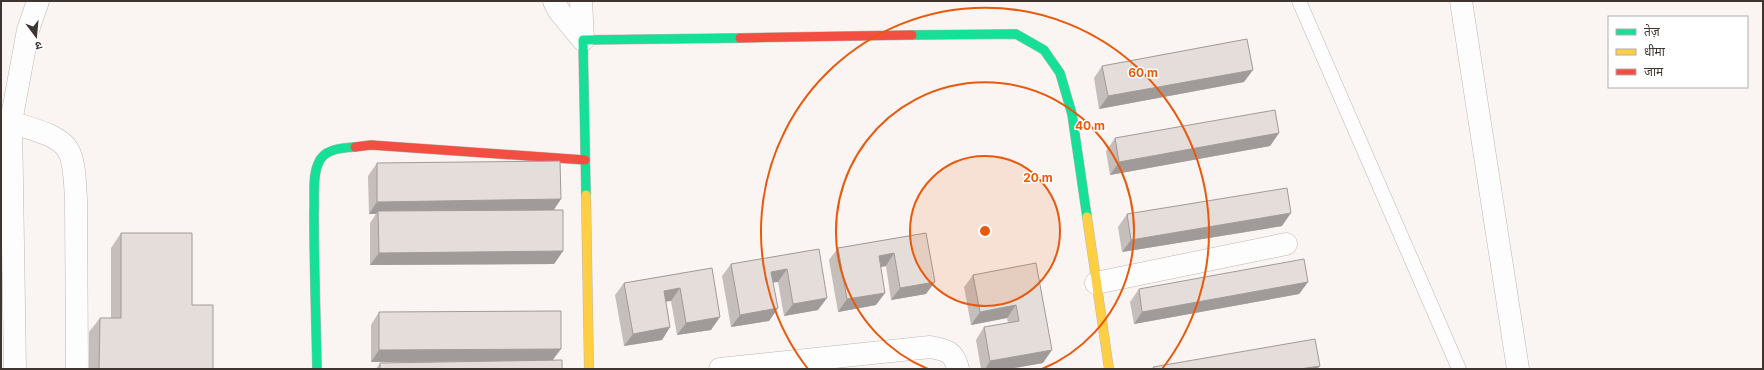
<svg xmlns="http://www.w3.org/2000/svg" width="1764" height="370" viewBox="0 0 1764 370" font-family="Inter,'Noto Sans Devanagari',sans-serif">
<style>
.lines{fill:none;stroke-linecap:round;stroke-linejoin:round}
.lane-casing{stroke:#beb6b3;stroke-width:15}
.street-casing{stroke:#beb6b3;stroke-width:23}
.fast-casing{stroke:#beb6b3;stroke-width:10}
.slow-casing{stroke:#beb6b3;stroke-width:10}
.jam-casing{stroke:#beb6b3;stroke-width:10}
.lane{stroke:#fefdfd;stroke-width:14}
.street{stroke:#fefdfd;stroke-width:22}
.fast{stroke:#16e098;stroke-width:9}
.slow{stroke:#ffcf43;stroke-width:9}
.jam{stroke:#f24e42;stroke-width:9}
.wall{fill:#c5bebb}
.shaded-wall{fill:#a09b98}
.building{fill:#e5ddd9;stroke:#a09b98}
.ring{fill:none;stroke:#e8590c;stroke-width:2}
.centre{fill:#e8590c;stroke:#fff;stroke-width:2}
.ring-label{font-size:12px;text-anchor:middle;font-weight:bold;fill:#e8590c;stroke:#fff;stroke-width:3;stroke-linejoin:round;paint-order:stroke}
</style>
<rect width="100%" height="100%" fill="#faf4f2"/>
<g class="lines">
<defs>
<path id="lane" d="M1299,1L1459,369"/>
<path id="street" d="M554,1L559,11L583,40
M581,1L583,40
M1461,1L1518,369
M11,122C27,128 59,134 68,150C75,161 75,186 76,199L77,369
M1096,283L1286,244
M15,369L11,122L28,30L38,1
M720,369L930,347C946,350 954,351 958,369"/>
<path id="fast" d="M912,35L1016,34L1044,50L1060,73L1072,114L1087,217
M586,195L583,40L740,38
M317,369C316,317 314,265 314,213C315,197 312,178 318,164C323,149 341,148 355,147"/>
<path id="slow" d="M586,195L589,369
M1087,217L1109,369"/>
<path id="jam" d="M740,38L912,35
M355,147L371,145L585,160"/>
</defs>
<use href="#lane" class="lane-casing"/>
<use href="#street" class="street-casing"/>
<use href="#fast" class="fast-casing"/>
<use href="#slow" class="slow-casing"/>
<use href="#jam" class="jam-casing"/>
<use href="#lane" class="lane"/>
<use href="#street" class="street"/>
<use href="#fast" class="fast"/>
<use href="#slow" class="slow"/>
<use href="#jam" class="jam"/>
</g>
<path class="wall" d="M1102,66L1244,82L1099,109L1094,78Z
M1279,133L1270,146L1110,175L1106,151L1115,138Z
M377,163L561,199L554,210L563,251L554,264L370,265V223L376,214H369L368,176Z
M1127,214L1282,226L1122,252L1118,227Z
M121,233L192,305L213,369H89V332L100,318H111V248Z
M926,233V294L891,300L886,266L881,267L876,305L838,312L829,260L838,248Z
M819,249L818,310L784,316L778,282H773L778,308L769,321L731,327L722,276L731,264Z
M1036,263L1043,363L1008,369H981L976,340L984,327L1008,323L1007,318L971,325L964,287L973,275Z
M712,268L711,330L677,335L671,301H666L670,327L662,340L624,346L615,295L624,283Z
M1308,282L1299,294L1134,324L1130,302L1139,289Z
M379,312L553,360L562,369H376L380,363L436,362H371V325Z"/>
<path class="shaded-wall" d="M1253,70L1244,82L1099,109L1108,96Z
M1279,133L1270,146L1110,175L1119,162Z
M561,199L552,212L378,211L376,214H369L377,202Z
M1291,213L1282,226L1122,252L1131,240Z
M563,251L554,264L370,265L379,253Z
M894,253L886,266L870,269L879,256Z
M787,269L778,282L762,284L771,272Z
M935,282L926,294L891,300L900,288Z
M1308,282L1299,294L1134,324L1142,312Z
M680,288L671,301L655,303L664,291Z
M885,293L876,305L838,312L847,299Z
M827,298L818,310L784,316L793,304Z
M1016,305L1007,318L971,325L980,312Z
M778,308L769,321L731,327L740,315Z
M720,317L711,330L677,335L686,323Z
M670,327L662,340L624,346L633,334Z
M561,349L552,361L371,362L379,350Z
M1052,350L1043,363L1008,369H985L990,361Z
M1320,366L1317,369H1300Z"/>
<path class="building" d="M1247,39L1253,70L1108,96L1102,66Z
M1275,110L1279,133L1119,162L1115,138Z
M560,161L561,199L377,202V163Z
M1287,188L1291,213L1131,240L1127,214Z
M563,210V251L379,253L378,211Z
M121,233H192V305H213V369H99L100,318H121Z
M926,233L935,282L900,288L894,253L879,256L885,293L847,299L838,248Z
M819,249L827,298L793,304L787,269L771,272L778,308L740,315L731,264Z
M1304,259L1308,282L1142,312L1139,289Z
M1036,263L1052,350L990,361L984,327L1019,321L1016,305L980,312L973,275Z
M712,268L720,317L686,323L680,288L664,291L670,327L633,334L624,283Z
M561,311V349L379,350V312Z
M1315,339L1320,366L1300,369H1154L1153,367Z
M562,360V369H380V363Z"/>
<circle cx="985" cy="231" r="75" fill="#e8590c" fill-opacity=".12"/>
<g class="ring">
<circle cx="985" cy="231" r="75"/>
<path d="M928 369A149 149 0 1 1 1042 369"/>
<path d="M808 369A224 224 0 1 1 1162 369"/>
</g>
<circle cx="985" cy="231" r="6" class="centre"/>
<g class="ring-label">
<text x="1143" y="77">60 m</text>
<text x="1090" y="130">40 m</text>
<text x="1038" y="182">20 m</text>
</g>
<rect width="1764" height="370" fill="none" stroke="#3f3530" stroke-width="4"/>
<rect x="1608" y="16" width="140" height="72" fill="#ffffff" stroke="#b2aeac"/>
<rect x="1616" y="29" width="20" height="6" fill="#16e098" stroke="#b2aeac"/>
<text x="1644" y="36" font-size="12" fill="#3f3530">तेज़</text>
<rect x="1616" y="49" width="20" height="6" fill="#ffcf43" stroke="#b2aeac"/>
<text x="1644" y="56" font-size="12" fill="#3f3530">धीमा</text>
<rect x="1616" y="69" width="20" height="6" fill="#f24e42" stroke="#b2aeac"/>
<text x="1644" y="76" font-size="12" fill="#3f3530">जाम</text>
<g transform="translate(36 36) rotate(164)" stroke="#ffffff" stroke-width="3" paint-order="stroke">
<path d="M0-3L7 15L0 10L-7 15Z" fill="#3f3530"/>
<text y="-6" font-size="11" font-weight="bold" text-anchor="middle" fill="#3f3530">उ</text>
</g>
</svg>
